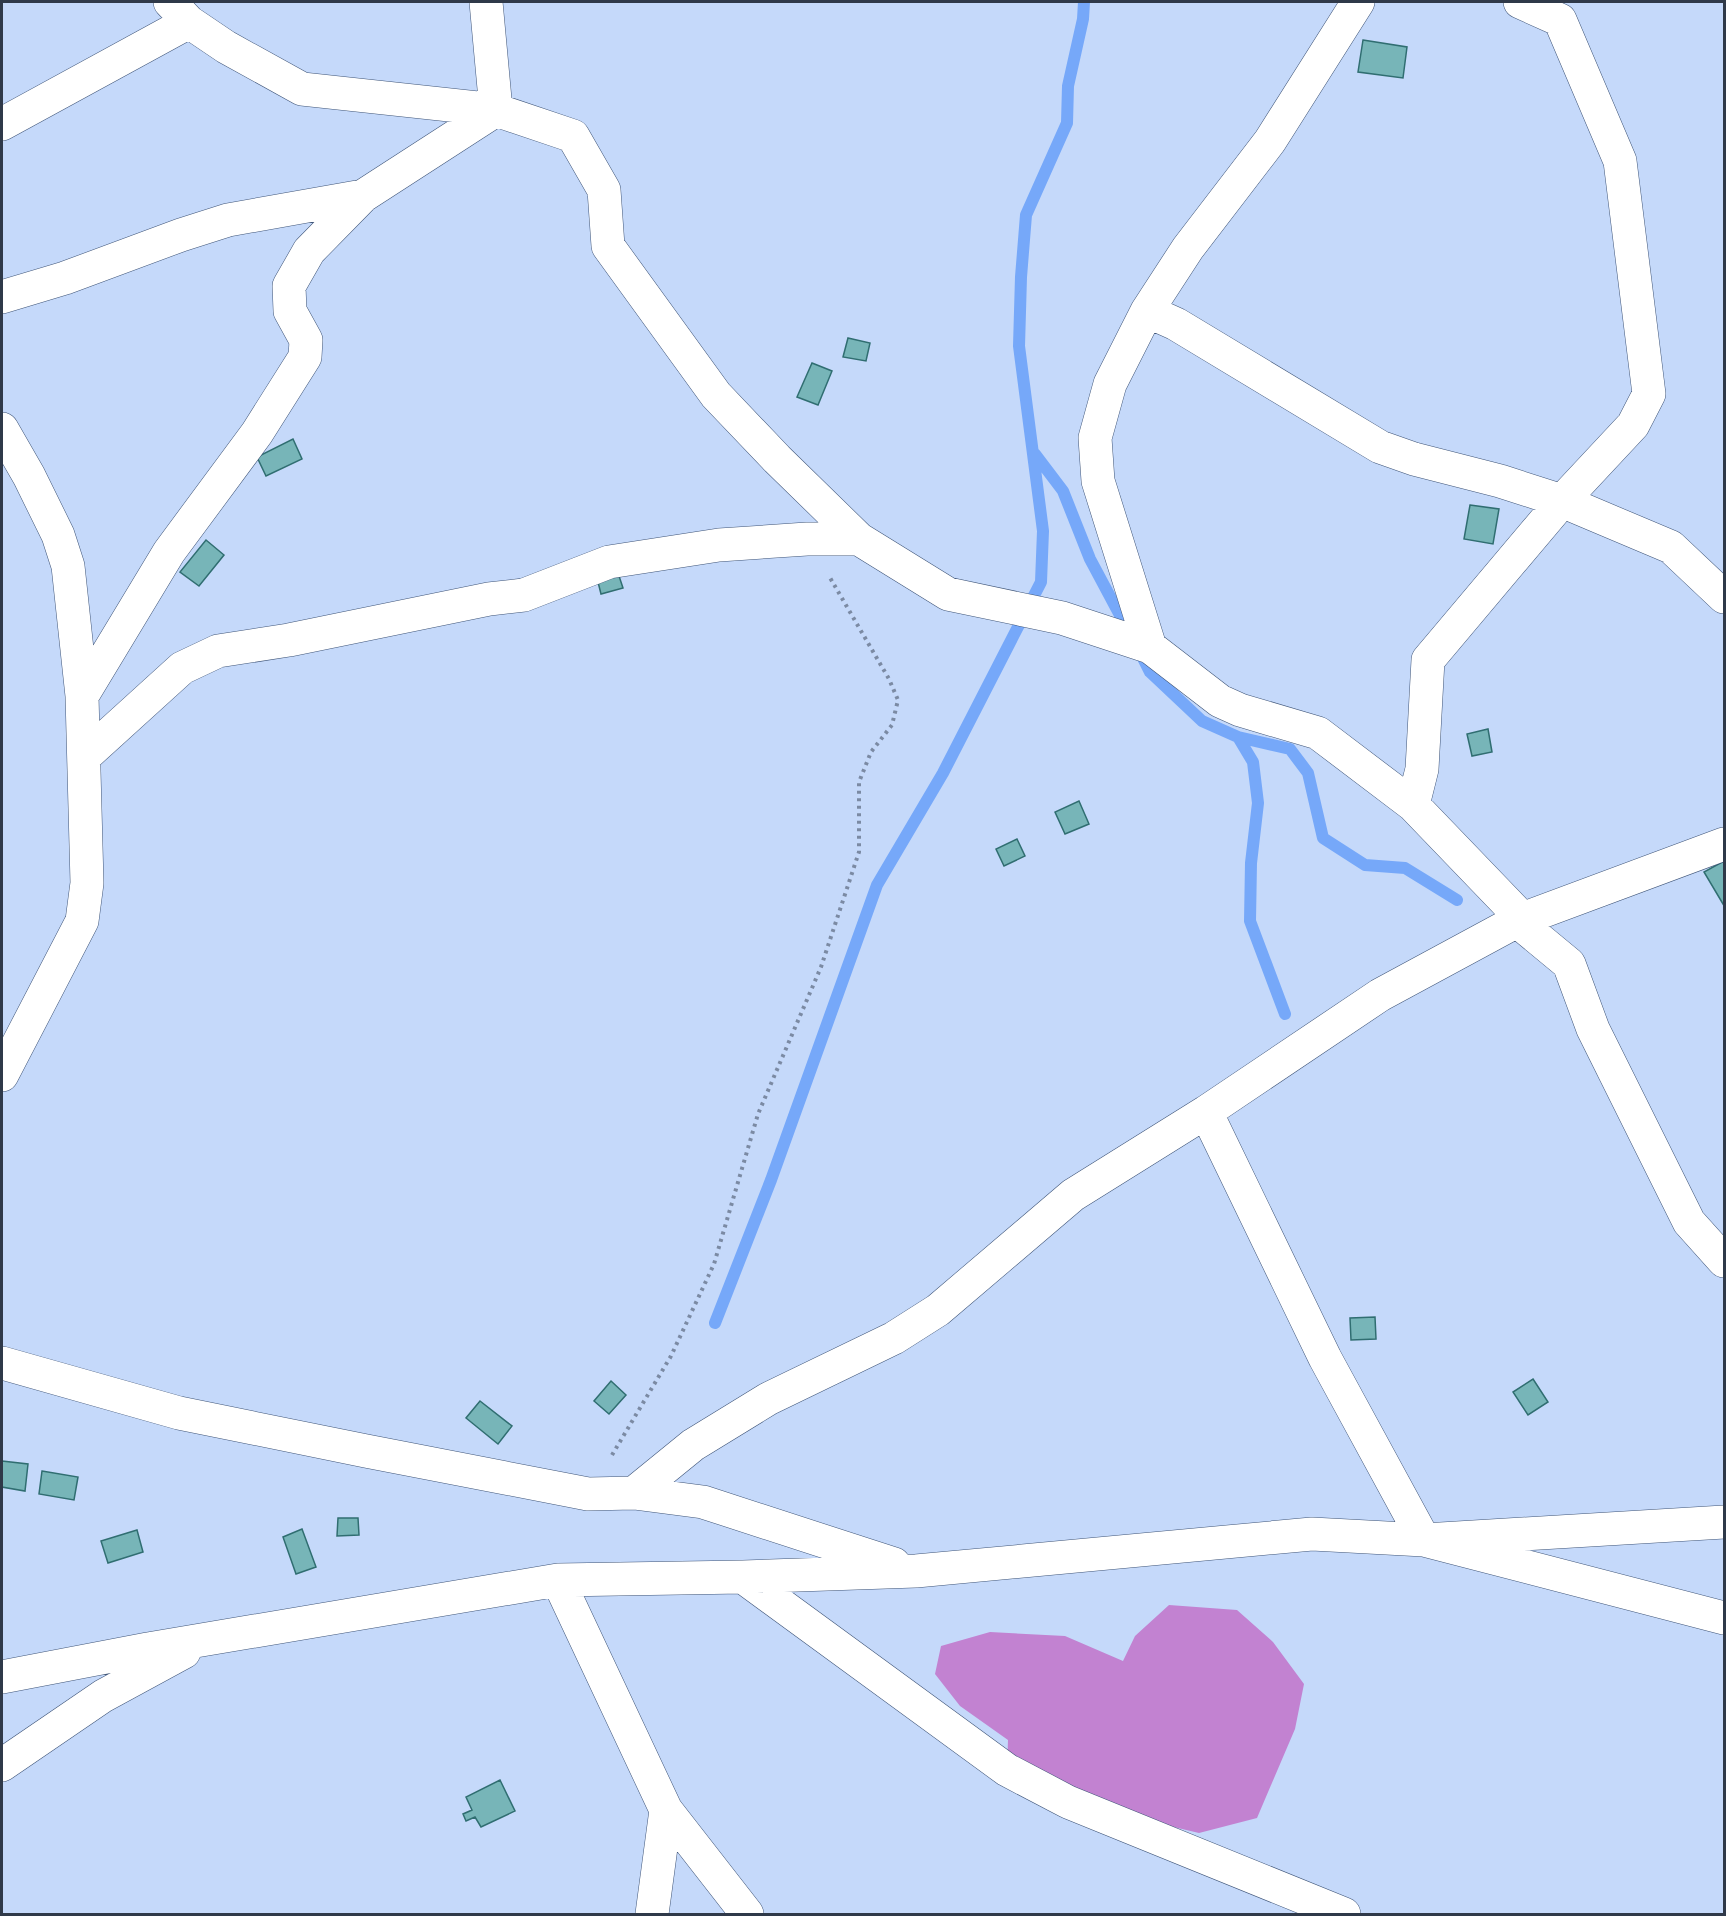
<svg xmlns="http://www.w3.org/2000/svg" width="1726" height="1916" viewBox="0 0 1726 1916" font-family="Karla,sans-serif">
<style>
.forest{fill:#c282d1}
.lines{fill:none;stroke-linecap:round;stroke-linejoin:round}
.stream{stroke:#76a8f9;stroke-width:12}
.building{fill:#77b5b8;stroke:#306e71;stroke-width:1.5}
.minor-casing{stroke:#3f5578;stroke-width:34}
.path{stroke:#7b8aa3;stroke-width:4;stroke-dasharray:3 4.5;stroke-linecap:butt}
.minor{stroke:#fff;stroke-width:33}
</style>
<rect width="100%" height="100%" fill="#c5d9fa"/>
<path class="forest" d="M1169,1605L1237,1610L1273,1642L1304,1684L1295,1729L1257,1818L1199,1833L1068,1802L1007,1770L1008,1740L960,1706L935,1674L941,1646L990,1632L1065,1636L1123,1661L1135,1636Z"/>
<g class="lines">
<path class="stream" d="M1035,454L1063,491L1090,559L1130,634
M1140,652L1150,672L1202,721L1238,737L1253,762L1258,803L1251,863L1250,921L1285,1014
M1238,737L1290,749L1308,773L1323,838L1365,865L1405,868L1457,900
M715,1323L771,1180L877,885L943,773L1041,582L1043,531L1019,346L1021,277L1026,215L1067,123L1068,86L1083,19L1084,2"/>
</g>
<path class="building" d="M1363,40L1407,47L1403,78L1358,72Z
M848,338L870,343L866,361L843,357Z
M812,363L832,371L818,405L797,397Z
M293,439L302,459L266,476L257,457Z
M1470,505L1499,509L1493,544L1464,539Z
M206,540L224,555L199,586L180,572Z
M615,564L623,588L601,594L595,570Z
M1488,729L1492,752L1472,756L1467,734Z
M1079,801L1089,824L1065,834L1055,812Z
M1017,839L1025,856L1004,866L996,849Z
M1724,861V903L1723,904L1704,872Z
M1375,1317L1376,1339L1351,1340L1350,1318Z
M1533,1379L1548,1402L1528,1415L1513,1392Z
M611,1381L626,1395L609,1414L594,1401Z
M480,1401L512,1426L498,1444L466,1418Z
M2,1461L28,1464L25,1491L2,1487Z
M42,1471L78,1477L74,1500L39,1494Z
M338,1518H358L359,1535L337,1536Z
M302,1529L316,1567L296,1574L283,1537Z
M137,1530L143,1552L108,1563L101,1541Z
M500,1780L515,1811L481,1827L475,1817L466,1821L463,1814L472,1810L466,1797Z"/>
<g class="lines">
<defs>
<path id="minor" d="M170,2L189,22L226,47L302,89L496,110L573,136L604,190L608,246L716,395L777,459L859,539L948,594L1062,618L1150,647L1220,701L1240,710L1318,733L1413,805L1514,910L1517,921L1569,964L1593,1029L1689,1222L1724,1261
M2,124L189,22
M2,297L65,278L181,235L228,220L363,196L496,110L486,2
M1147,311L1176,324L1380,447L1414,459L1500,481L1562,501L1671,547L1724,597
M2,429L29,476L58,535L68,566L82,696L87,883L82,921L2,1075
M1150,647L1098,481L1095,438L1110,384L1147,311L1188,248L1270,141L1358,2
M82,696L169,552L257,433L305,357L306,340L290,311L289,286L309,251L363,196
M84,757L182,668L218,651L289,640L489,599L524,595L609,562L719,545L807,539H859
M1413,805L1422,769L1428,660L1562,501L1633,425L1649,394L1620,161L1560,20L1520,2
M1206,1112L1325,1358L1424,1540L1724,1618
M2,1363L179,1413L366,1451L588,1494L634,1493L703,1502L894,1564
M634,1493L693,1445L768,1399L894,1338L938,1310L1073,1195L1206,1112L1380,995L1517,921L1724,844
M743,1577L1007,1770L1068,1802L1344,1914
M558,1580L666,1810L747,1914
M2,1677L148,1649L558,1580L743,1577L916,1571L1312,1534L1424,1540L1724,1522
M2,1765L103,1696L184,1652
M652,1914L666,1810"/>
</defs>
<use href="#minor" class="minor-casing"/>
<path class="path" d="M612,1455L671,1356L714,1264L758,1114L821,967L859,852V782L871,752L892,725L898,700L889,679L829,576"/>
<use href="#minor" class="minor"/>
</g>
<rect width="1726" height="1916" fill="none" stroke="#2f3949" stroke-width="6"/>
</svg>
